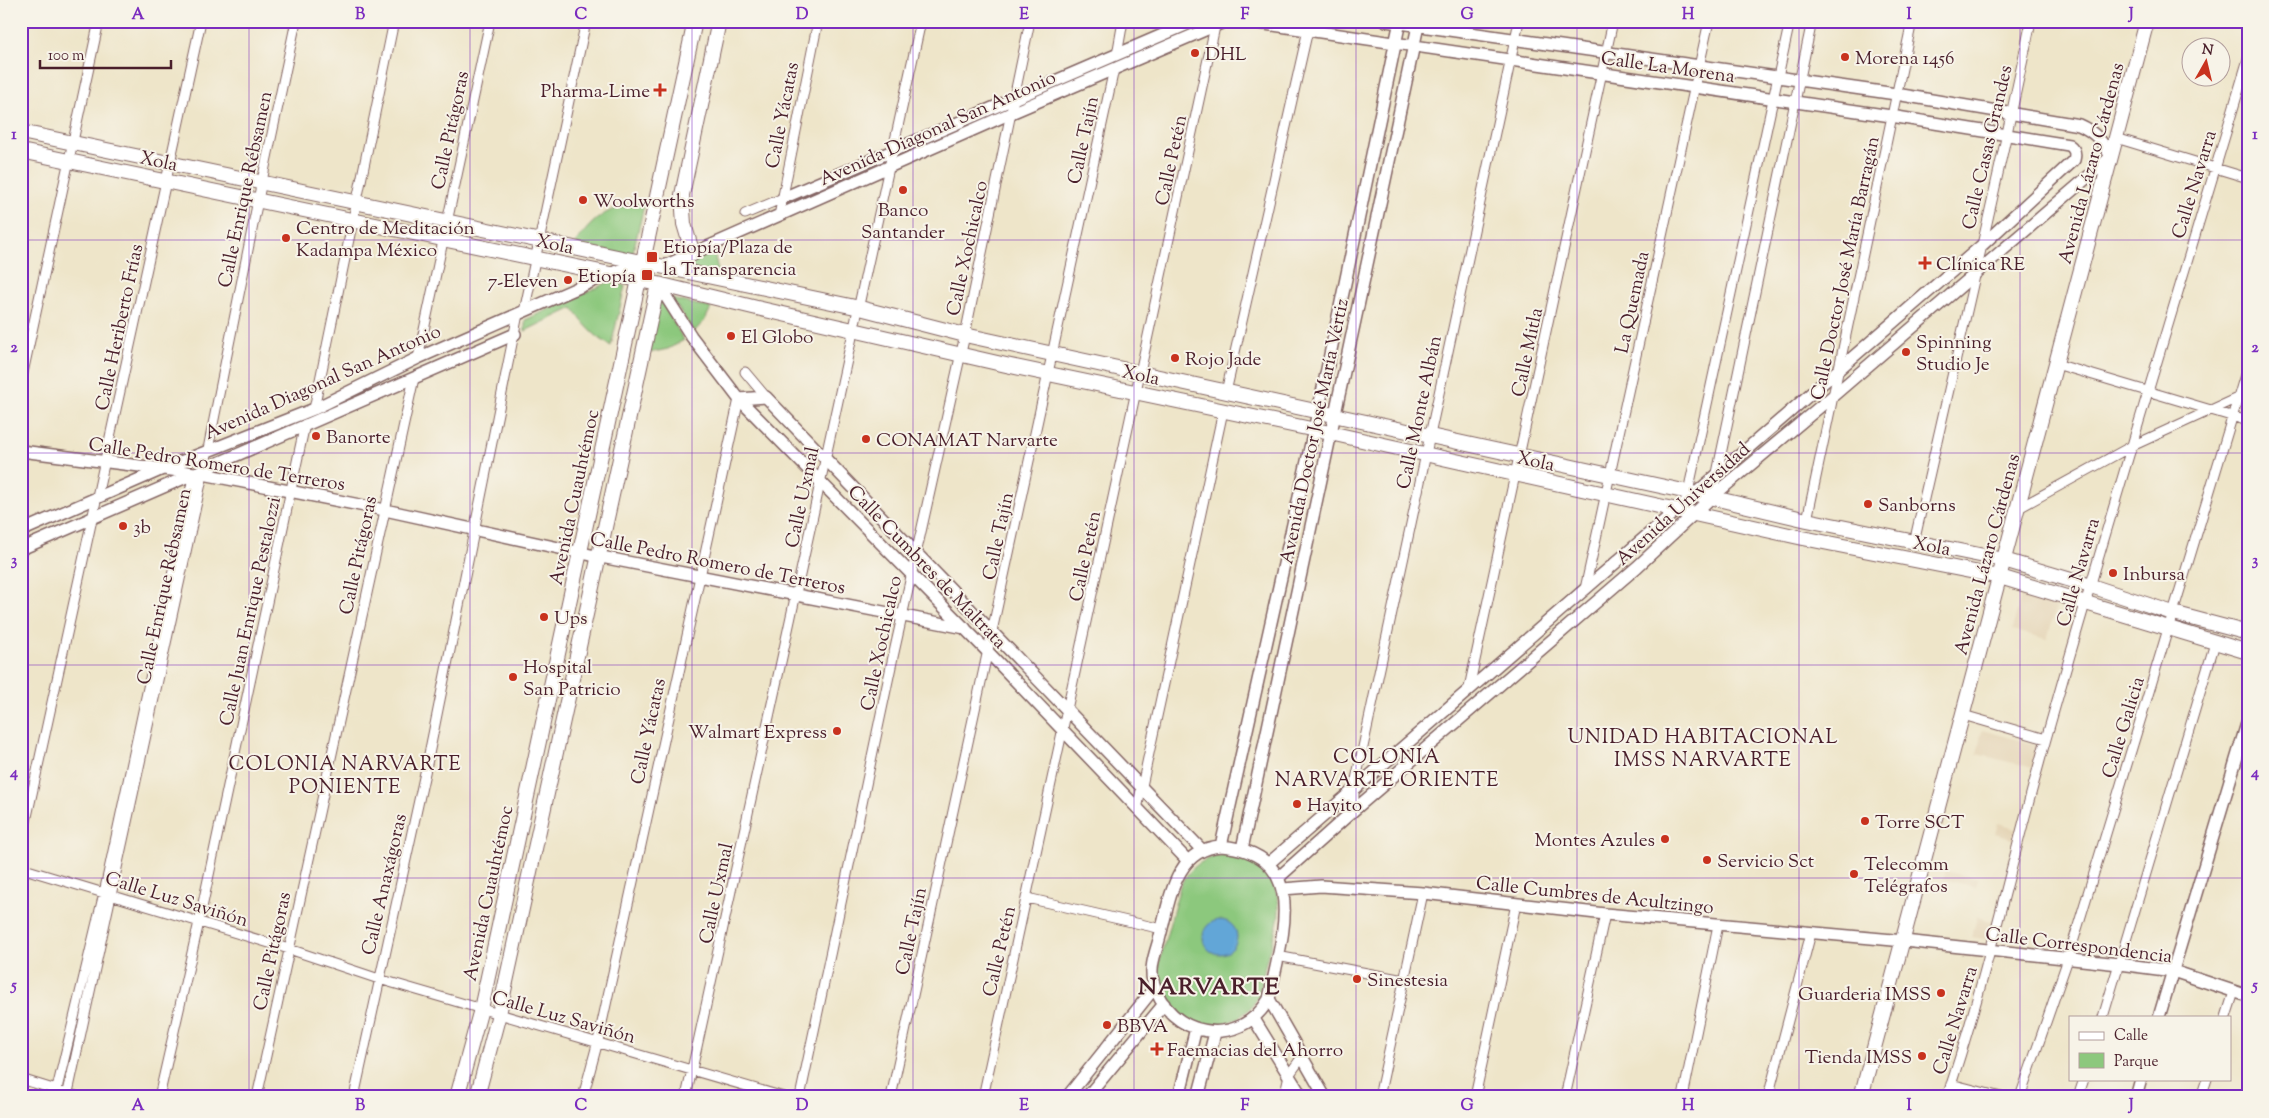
<svg xmlns="http://www.w3.org/2000/svg" width="2269" height="1118" viewBox="0 0 2269 1118" font-family="'Sorts Mill Goudy',serif">
<style>
.built{fill:#e5d5b7}
.green{fill:#8cc87d;stroke:#6b7454}
.water{fill:#62a6d7;stroke:#566281}
.lines{fill:none;stroke-linecap:round;stroke-linejoin:round}
.street-casing{stroke:#836462;stroke-width:11}
.secondary-casing{stroke:#836462;stroke-width:14}
.primary-casing{stroke:#836462;stroke-width:16}
.street{stroke:#fff;stroke-width:9}
.secondary{stroke:#fff;stroke-width:11}
.primary{stroke:#fff;stroke-width:14}
.grid{fill:none;stroke:#7b2cbf;stroke-width:1;stroke-opacity:0.55}
.poi-dot{fill:#c8321e;stroke:#f7f3e8;stroke-width:2}
.labels{text-anchor:middle;stroke-width:4;stroke-linejoin:round;paint-order:stroke}
.poi-label{font-size:19px;fill:#4a1f2b;stroke:#f7f3e8;text-anchor:start}
.street-label{font-size:19px;fill:#4a1f2b;stroke:#f7f3e8}
.neighbourhood-label{font-size:20px;letter-spacing:1px;fill:#4a1f2b;stroke:#f7f3e8}
.district-label{font-size:24px;font-weight:bold;letter-spacing:1px;fill:#4a1f2b;stroke:#f7f3e8}
.neatline{fill:none;stroke:#7b2cbf;stroke-width:2}
.grid-label{font-size:16px;text-anchor:middle;font-weight:bold;fill:#7b2cbf}
</style>
<rect width="100%" height="100%" fill="#f7f3e8"/>
<filter id="ink" filterUnits="userSpaceOnUse"><feTurbulence type="fractalNoise" baseFrequency=".02" numOctaves="2"/><feDisplacementMap in="SourceGraphic" scale="10" xChannelSelector="R" yChannelSelector="G"/><feConvolveMatrix kernelMatrix="1 2 1 2 8 2 1 2 1" color-interpolation-filters="sRGB"/></filter>
<filter id="wash" filterUnits="userSpaceOnUse"><feTurbulence type="fractalNoise" baseFrequency=".0096" numOctaves="4" result="noise"/><feDisplacementMap in="SourceGraphic" scale="20" xChannelSelector="R" yChannelSelector="G"/><feGaussianBlur stdDeviation="1.12" result="paint"/><feColorMatrix in="noise" values="0 0 0 0 0 0 0 0 0 0 0 0 0 0 0 0 0 1.4 0 .05"/><feComposite in="paint" operator="in"/></filter>
<g filter="url(#wash)">
<rect width="100%" height="100%" fill="#eee5c9"/>
<path class="built" d="M2022,592L2057,604L2047,639L2012,630Z
M1982,730L2040,746L2033,768L1977,754Z
M1998,823L2019,829L2015,840L1995,834Z
M1946,871L1978,879L1976,887L1943,879Z
M1977,917L1995,922L1990,940L1972,937Z"/>
<path class="green" d="M645,202L632,256L575,244C595,215 611,206 645,202Z
M714,252L719,275L677,267Z
M609,282L625,286L611,346C594,336 584,325 573,308L525,331V320Z
M659,298L684,340L668,349L649,353Z
M672,299L711,308L705,320L694,332Z
M1228,854C1257,859 1279,879 1279,910C1279,925 1270,947 1266,962C1263,973 1262,993 1255,1002C1225,1044 1160,1024 1157,974C1157,967 1161,958 1162,952C1168,930 1174,908 1180,886C1191,865 1205,857 1228,854Z"/>
<path class="water" d="M1203 937a17 17 0 1 1 34 0a17 17 0 1 1-34 0Z"/>
</g>
<g filter="url(#ink)">
<g class="lines">
<defs>
<path id="street" d="M1117,55L1123,21
M2116,138L2248,178
M745,214L783,198
M779,216L818,21
M524,312L586,21
M418,358L490,21
M2056,364L2248,421
M745,372L766,397
M21,382L99,21
M1226,392L1310,21
M314,409L394,21
M1688,492L1790,21
M1712,497L1812,21
M2017,509L2130,447L2248,393
M1807,520L1912,21
M1914,543C1953,369 1995,196 2031,21
M1585,589L1709,21
M1469,688L1613,21
M1963,715L2046,739
M1137,809L1223,411
M1354,810V789L1519,21
M21,844L201,21
M21,868L289,949L379,979L784,1097
M1027,898L1162,929
M1277,956L1404,980
M2103,1017L2215,643
M2226,1017L2234,992
M21,1079L79,1097
M1951,1084L2001,1097
M55,1097L104,893L194,473
M67,1097L203,474L258,200L296,21
M159,1097L199,922L305,424
M257,1097L414,378
M354,1097L428,759L518,314
M583,1097L598,1041L739,399
M686,1097L921,21
M800,1097L893,657L965,335L1030,21
M891,1097L1114,69
M983,1097L1216,22
M1284,1097L1289,1075L1302,1057
M1379,1097L1423,893
M1475,1097L1516,904
M1565,1097L1605,914
M1683,1097L1718,925
M1768,1097L1811,933
M1947,1097C1988,975 2014,849 2050,725C2113,503 2182,281 2248,59
M2020,1097L2068,959L2248,365
M2078,1097L2084,1079
M2201,1097L2207,1079"/>
<path id="secondary" d="M1245,21L1891,116L2069,145C2075,149 2076,153 2074,160L1980,247L1268,864
M783,198L1195,21
M662,267L1011,113L1226,21
M658,284L691,336L739,399L987,651L1188,861
M739,399L766,397L1202,850
M21,451L203,474L385,510L591,555L965,628
M21,531L165,468L314,409L418,358L609,274L642,263
M21,549L515,334
M1221,846L1318,412L1400,21
M1221,846C1313,854 1281,939 1269,999C1239,1051 1167,1037 1153,981C1149,966 1157,949 1160,936C1170,899 1175,849 1221,846Z
M1242,849L1419,21
M1278,878L1354,810L1637,567L1712,497L1834,395L2111,157C2103,142 2095,132 2079,125L1896,94L1386,21
M1283,889L1321,886L1423,893L1605,914L1904,941L2119,964L2173,971L2248,996
M1269,999L1325,1097
M2159,1017L2248,720
M1254,1019L1302,1097
M1067,1097L1155,987
M1087,1097L1164,1004
M1179,1097L1196,1028
M1198,1097L1215,1033
M2136,1097L2141,1079"/>
<path id="primary" d="M21,132L860,308L965,335L1688,492L1807,520L2004,560L2091,586L2173,613L2248,633
M21,151L658,284L757,308L1006,365L1330,433L1803,538L2000,577L2248,652
M693,254L684,224L682,195L719,21
M457,1097L481,1009L695,21
M477,1097L499,1014L658,284
M1861,1097L2147,21"/>
</defs>
<use href="#street" class="street-casing"/>
<use href="#secondary" class="secondary-casing"/>
<use href="#primary" class="primary-casing"/>
<use href="#street" class="street"/>
<use href="#secondary" class="secondary"/>
<use href="#primary" class="primary"/>
</g>
</g>
<path class="grid" d="M249,21V1097M470,21V1097M692,21V1097M913,21V1097M1134,21V1097M1356,21V1097M1577,21V1097M1799,21V1097M2020,21V1097M21,240H2248M21,453H2248M21,665H2248M21,878H2248"/>
<g class="poi-dot">
<circle cx="1195" cy="53" r="5"/>
<circle cx="1845" cy="57" r="5"/>
<path d="M657.5 82.5h5v5h5v5h-5v5h-5v-5h-5v-5h5z"/>
<circle cx="903" cy="190" r="5"/>
<circle cx="583" cy="200" r="5"/>
<circle cx="286" cy="238" r="5"/>
<rect x="646" y="251" width="12" height="12" rx="2.5"/>
<path d="M1922.5 255.5h5v5h5v5h-5v5h-5v-5h-5v-5h5z"/>
<rect x="641" y="269" width="12" height="12" rx="2.5"/>
<circle cx="568" cy="280" r="5"/>
<circle cx="731" cy="336" r="5"/>
<circle cx="1906" cy="352" r="5"/>
<circle cx="1175" cy="358" r="5"/>
<circle cx="316" cy="436" r="5"/>
<circle cx="866" cy="439" r="5"/>
<circle cx="1868" cy="504" r="5"/>
<circle cx="123" cy="526" r="5"/>
<circle cx="2113" cy="573" r="5"/>
<circle cx="544" cy="617" r="5"/>
<circle cx="513" cy="677" r="5"/>
<circle cx="837" cy="731" r="5"/>
<circle cx="1297" cy="804" r="5"/>
<circle cx="1865" cy="821" r="5"/>
<circle cx="1665" cy="839" r="5"/>
<circle cx="1707" cy="860" r="5"/>
<circle cx="1854" cy="874" r="5"/>
<circle cx="1357" cy="979" r="5"/>
<circle cx="1941" cy="993" r="5"/>
<circle cx="1107" cy="1025" r="5"/>
<path d="M1154.5 1041.5h5v5h5v5h-5v5h-5v-5h-5v-5h5z"/>
<circle cx="1922" cy="1056" r="5"/>
</g>
<g class="labels">
<g class="poi-label">
<text x="1205" y="60">DHL</text>
<text x="1855" y="64">Morena 1456</text>
<text x="650" y="97" text-anchor="end">Pharma-Lime</text>
<text x="593" y="207">Woolworths</text>
<text x="903" y="216" text-anchor="middle">Banco<tspan x="903" dy="22">Santander</tspan></text>
<text x="296" y="234">Centro de Meditación<tspan x="296" dy="22">Kadampa México</tspan></text>
<text x="663" y="253">Etiopía/Plaza de<tspan x="663" dy="22">la Transparencia</tspan></text>
<text x="1936" y="270">Clínica RE</text>
<text x="636" y="282" text-anchor="end">Etiopía</text>
<text x="558" y="287" text-anchor="end">7-Eleven</text>
<text x="741" y="343">El Globo</text>
<text x="1916" y="348">Spinning<tspan x="1916" dy="22">Studio Je</tspan></text>
<text x="1185" y="365">Rojo Jade</text>
<text x="326" y="443">Banorte</text>
<text x="876" y="446">CONAMAT Narvarte</text>
<text x="1878" y="511">Sanborns</text>
<text x="133" y="533">3b</text>
<text x="2123" y="580">Inbursa</text>
<text x="554" y="624">Ups</text>
<text x="523" y="673">Hospital<tspan x="523" dy="22">San Patricio</tspan></text>
<text x="827" y="738" text-anchor="end">Walmart Express</text>
<text x="1307" y="811">Hayito</text>
<text x="1875" y="828">Torre SCT</text>
<text x="1655" y="846" text-anchor="end">Montes Azules</text>
<text x="1717" y="867">Servicio Sct</text>
<text x="1864" y="870">Telecomm<tspan x="1864" dy="22">Telégrafos</tspan></text>
<text x="1367" y="986">Sinestesia</text>
<text x="1931" y="1000" text-anchor="end">Guarderia IMSS</text>
<text x="1117" y="1032">BBVA</text>
<text x="1167" y="1056">Faemacias del Ahorro</text>
<text x="1912" y="1063" text-anchor="end">Tienda IMSS</text>
</g>
<g class="street-label">
<text transform="translate(1668 66) rotate(8)" y="7">Calle La Morena</text>
<text transform="translate(781 115) rotate(-79)" y="7">Calle Yácatas</text>
<text transform="translate(937 127) rotate(-24)" y="7">Avenida Diagonal San Antonio</text>
<text transform="translate(449 130) rotate(-78)" y="7">Calle Pitágoras</text>
<text transform="translate(1082 140) rotate(-78)" y="7">Calle Tajín</text>
<text transform="translate(1986 147) rotate(-77)" y="7">Calle Casas Grandes</text>
<text transform="translate(159 160) rotate(12)" y="7">Xola</text>
<text transform="translate(1170 160) rotate(-78)" y="7">Calle Petén</text>
<text transform="translate(2090 163) rotate(-75)" y="7">Avenida Lázaro Cárdenas</text>
<text transform="translate(2193 184) rotate(-73)" y="7">Calle Navarra</text>
<text transform="translate(244 189) rotate(-78)" y="7">Calle Enrique Rébsamen</text>
<text transform="translate(555 243) rotate(12)" y="7">Xola</text>
<text transform="translate(966 248) rotate(-78)" y="7">Calle Xochicalco</text>
<text transform="translate(1844 268) rotate(-78)" y="7">Calle Doctor José María Barragán</text>
<text transform="translate(1631 302) rotate(-78)" y="7">La Quemada</text>
<text transform="translate(118 327) rotate(-78)" y="7">Calle Heriberto Frías</text>
<text transform="translate(1526 352) rotate(-78)" y="7">Calle Mitla</text>
<text transform="translate(1141 374) rotate(12)" y="7">Xola</text>
<text transform="translate(322 381) rotate(-24)" y="7">Avenida Diagonal San Antonio</text>
<text transform="translate(1418 412) rotate(-78)" y="7">Calle Monte Albán</text>
<text transform="translate(1313 431) rotate(-78)" y="7">Avenida Doctor José María Vértiz</text>
<text transform="translate(1536 460) rotate(12)" y="7">Xola</text>
<text transform="translate(217 463) rotate(9)" y="7">Calle Pedro Romero de Terreros</text>
<text transform="translate(573 497) rotate(-78)" y="7">Avenida Cuauhtémoc</text>
<text transform="translate(801 497) rotate(-78)" y="7">Calle Uxmal</text>
<text transform="translate(1682 503) rotate(-42)" y="7">Avenida Universidad</text>
<text transform="translate(997 536) rotate(-78)" y="7">Calle Tajín</text>
<text transform="translate(1932 545) rotate(11)" y="7">Xola</text>
<text transform="translate(1986 554) rotate(-75)" y="7">Avenida Lázaro Cárdenas</text>
<text transform="translate(357 555) rotate(-78)" y="7">Calle Pitágoras</text>
<text transform="translate(1084 556) rotate(-78)" y="7">Calle Petén</text>
<text transform="translate(718 562) rotate(11)" y="7">Calle Pedro Romero de Terreros</text>
<text transform="translate(928 566) rotate(46)" y="7">Calle Cumbres de Maltrata</text>
<text transform="translate(2077 572) rotate(-74)" y="7">Calle Navarra</text>
<text transform="translate(163 586) rotate(-78)" y="7">Calle Enrique Rébsamen</text>
<text transform="translate(249 611) rotate(-78)" y="7">Calle Juan Enrique Pestalozzi</text>
<text transform="translate(880 643) rotate(-78)" y="7">Calle Xochicalco</text>
<text transform="translate(2122 727) rotate(-73)" y="7">Calle Galicia</text>
<text transform="translate(647 731) rotate(-78)" y="7">Calle Yácatas</text>
<text transform="translate(383 884) rotate(-77)" y="7">Calle Anaxágoras</text>
<text transform="translate(487 893) rotate(-78)" y="7">Avenida Cuauhtémoc</text>
<text transform="translate(715 893) rotate(-78)" y="7">Calle Uxmal</text>
<text transform="translate(1595 894) rotate(6)" y="7">Calle Cumbres de Acultzingo</text>
<text transform="translate(177 898) rotate(17)" y="7">Calle Luz Saviñón</text>
<text transform="translate(910 931) rotate(-78)" y="7">Calle Tajín</text>
<text transform="translate(2079 944) rotate(7)" y="7">Calle Correspondencia</text>
<text transform="translate(271 951) rotate(-78)" y="7">Calle Pitágoras</text>
<text transform="translate(998 951) rotate(-77)" y="7">Calle Petén</text>
<text transform="translate(564 1016) rotate(16)" y="7">Calle Luz Saviñón</text>
<text transform="translate(1954 1020) rotate(-73)" y="7">Calle Navarra</text>
</g>
<g class="neighbourhood-label">
<text x="1703" y="743">UNIDAD HABITACIONAL<tspan x="1703" dy="23">IMSS NARVARTE</tspan></text>
<text x="1387" y="763">COLONIA<tspan x="1387" dy="23">NARVARTE ORIENTE</tspan></text>
<text x="345" y="770">COLONIA NARVARTE<tspan x="345" dy="23">PONIENTE</tspan></text>
</g>
<g class="district-label">
<text x="1209" y="994">NARVARTE</text>
</g>
</g>
<rect width="2269" height="1118" fill="none" stroke="#f7f3e8" stroke-width="55"/>
<rect x="2069" y="1016" width="162" height="65" fill="#f7f3e8" stroke="#b29e9c"/>
<rect x="2079" y="1032" width="25" height="8" fill="#ffffff" stroke="#b29e9c"/>
<text x="2114" y="1040" font-size="15" fill="#4a1f2b">Calle</text>
<rect x="2079" y="1053" width="25" height="15" fill="#8cc87d" stroke="#b29e9c"/>
<text x="2114" y="1066" font-size="15" fill="#4a1f2b">Parque</text>
<g transform="translate(2206 62) rotate(8)"><circle r="24" fill="#f7f3e8" stroke="#b29e9c"/>
<path d="M0-4L9 19L0 12L-9 19Z" fill="#c8321e"/>
<text y="-8" font-size="14" font-weight="bold" text-anchor="middle" fill="#4a1f2b">N</text>
</g>
<path d="M40 60v8h131v-8" fill="none" stroke="#4a1f2b" stroke-width="2.5"/>
<text x="48" y="60" font-size="15" fill="#4a1f2b" stroke="#f7f3e8" stroke-width="4" paint-order="stroke">100 m</text>
<rect x="28" y="28" width="2214" height="1062" class="neatline"/>
<g class="grid-label">
<text x="138" y="19">A</text>
<text x="360" y="19">B</text>
<text x="581" y="19">C</text>
<text x="802" y="19">D</text>
<text x="1024" y="19">E</text>
<text x="1245" y="19">F</text>
<text x="1467" y="19">G</text>
<text x="1688" y="19">H</text>
<text x="1909" y="19">I</text>
<text x="2131" y="19">J</text>
<text x="14" y="139">1</text>
<text x="2255" y="139">1</text>
<text x="14" y="352">2</text>
<text x="2255" y="352">2</text>
<text x="14" y="565">3</text>
<text x="2255" y="565">3</text>
<text x="14" y="777">4</text>
<text x="2255" y="777">4</text>
<text x="14" y="990">5</text>
<text x="2255" y="990">5</text>
<text x="138" y="1110">A</text>
<text x="360" y="1110">B</text>
<text x="581" y="1110">C</text>
<text x="802" y="1110">D</text>
<text x="1024" y="1110">E</text>
<text x="1245" y="1110">F</text>
<text x="1467" y="1110">G</text>
<text x="1688" y="1110">H</text>
<text x="1909" y="1110">I</text>
<text x="2131" y="1110">J</text>
</g>
</svg>
